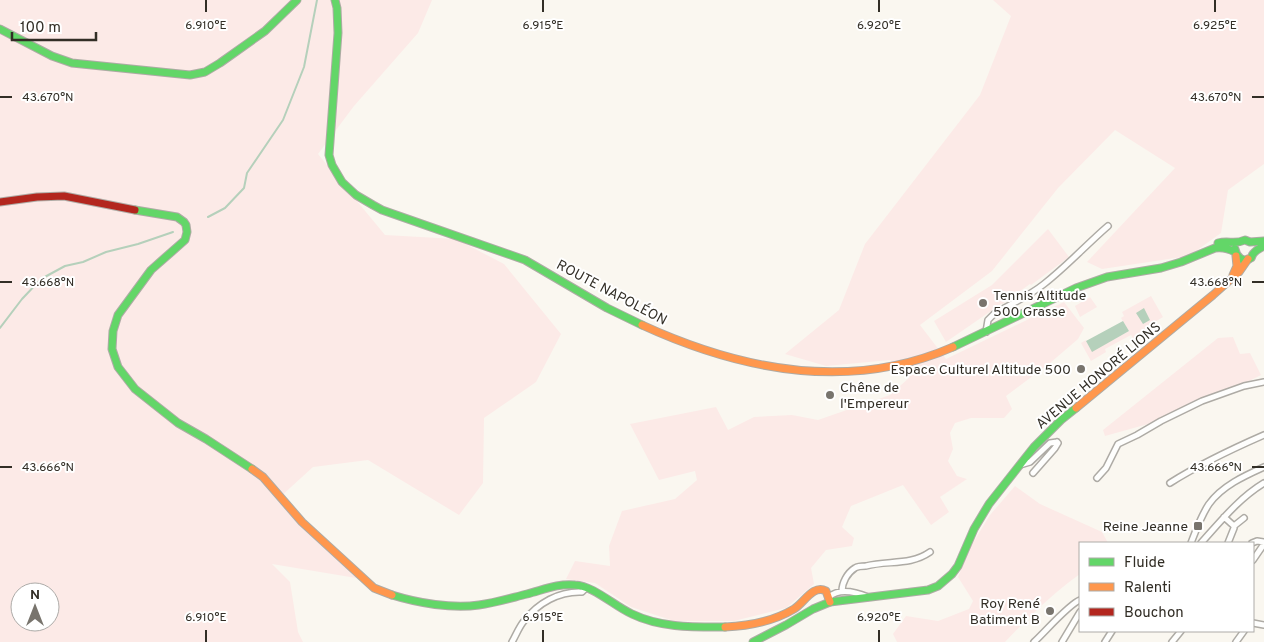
<svg xmlns="http://www.w3.org/2000/svg" width="1264" height="642" viewBox="0 0 1264 642" font-family="Overpass,sans-serif">
<style>
.green{fill:#fceae7;fill-rule:evenodd}
.water{fill:#b5d0bb}
.lines{fill:none;stroke-linecap:round;stroke-linejoin:round}
.stream{stroke:#b5d0bb;stroke-width:2}
.street-casing{stroke:#aeaba5;stroke-width:8}
.fast-casing{stroke:#aeaba5;stroke-width:9}
.slow-casing{stroke:#aeaba5;stroke-width:9}
.jam-casing{stroke:#aeaba5;stroke-width:9}
.street{stroke:#fefefd;stroke-width:5}
.fast{stroke:#63d668;stroke-width:7}
.slow{stroke:#ff974d;stroke-width:7}
.jam{stroke:#b3261e;stroke-width:7}
.ticks{fill:none;stroke:#322e26;stroke-width:2}
.poi-dot{fill:#78746d;stroke:#fff;stroke-width:2}
.labels{text-anchor:middle;stroke-width:4;stroke-linejoin:round;paint-order:stroke}
.street-label{font-size:14px;fill:#322e26;stroke:#fff}
.poi-label{font-size:14px;fill:#322e26;stroke:#fff;text-anchor:end}
.ticks-label{font-size:12px;text-anchor:middle;fill:#322e26;stroke:#fff;stroke-width:4;stroke-linejoin:round;paint-order:stroke}
</style>
<rect width="100%" height="100%" fill="#faf7f0"/>
<path class="green" d="M0,0H432L418,33L354,106L318,154L385,235L456,239L504,264L561,334L536,382L484,418L483,483L459,515L368,460L313,467L279,498L362,579L272,564L290,582L298,632L303,642H0ZM20,592H50V622H20Z
M993,0H1264V164L1228,190L1221,233L1189,256L1102,269L1087,262L1175,168L1115,130L1058,188L992,271L920,325L946,359L1064,302L1084,328L1078,339L1050,363L1006,396L1012,409L1004,418H971L955,423L950,433L953,449L948,461L957,476L967,479L940,497L949,512L931,525L903,485L851,506L842,527L854,538L852,546L826,550L811,568L814,584L786,608L734,621H674L631,607L595,583L566,579L575,561L610,566L609,546L622,511L675,499L697,480L695,471L659,480L630,424L716,407L728,430L754,417L792,415L818,420L890,395L910,377L890,360L826,366L785,354L839,310L865,244L980,95L1011,16Z
M1048,229L1069,257L1031,285L1030,284L1002,304H1001L946,342L934,321L992,285Z
M1151,296L1163,317L1145,328L1147,332L1134,340L1131,335L1105,349L1106,352L1091,361L1081,343L1086,340L1092,351L1129,331L1121,318L1124,316L1122,312Z
M1090,297L1097,307L1080,317L1075,306Z
M1233,337L1240,354L1250,353L1261,375L1184,414L1105,436L1103,430L1218,338Z
M1015,486L1040,504L1102,532L1108,543H1080V574C1054,592 1027,619 1005,642H897L893,634L906,616L938,621L969,609L973,601L958,577L971,546L990,515Z"/>
<path class="water" d="M1144,308L1150,320L1143,324L1136,313Z
M1123,321L1129,331L1092,352L1086,341Z"/>
<g class="lines">
<path class="stream" d="M208,217L225,208L244,188L247,173L283,120L304,67L317,0
M0,328L22,299L41,279L65,266L83,262L106,252L138,244L173,232"/>
<defs>
<path id="street" d="M986,332L988,320L994,314C1011,304 1029,296 1044,284C1067,266 1086,245 1108,226
M1020,465L1030,462L1050,443L1057,442
M1033,473L1055,448L1058,443L1057,442
M1097,478L1106,468L1118,444L1137,435L1161,421L1202,401L1244,386L1264,382
M1170,483C1200,464 1232,449 1264,435
M1224,517L1234,526V528L1228,543
M1234,526L1244,518
M1191,543C1196,530 1201,516 1209,504C1222,486 1244,476 1264,467
M1201,543C1220,522 1239,498 1264,483
M1252,543L1257,541L1264,542
M1253,560L1264,544
M842,591C842,583 847,573 855,568C858,566 862,566 866,566C888,560 910,566 930,552
M829,597C840,587 856,592 868,597
M1253,623L1264,625
M512,642C516,635 519,627 524,621C538,603 559,591 582,592L586,588
M1034,642C1045,632 1069,604 1080,600
M1062,642L1080,612
M1105,642L1112,631
M1172,642L1181,631
M1236,642L1244,631"/>
<path id="fast" d="M335,0L337,8L338,33L329,155L332,165L342,182L356,195L373,205L382,210L525,260L607,308L642,325
M0,29L52,56L72,63L190,75L205,72L220,63L265,31L297,0
M135,210L177,217L184,222L186,225L187,232L185,240L151,270L118,315L113,331L112,349L118,367L135,389L178,423L206,439L252,469
M1218,243C1229,240 1234,245 1245,240L1250,242L1264,241
M1235,249C1236,256 1243,264 1251,258C1252,257 1252,255 1253,254C1256,250 1260,248 1264,246
M953,347L1076,288L1107,277L1161,268L1181,262L1215,248C1223,247 1228,248 1235,252
M392,595C418,603 452,609 479,605C495,603 511,598 527,594C543,590 558,583 575,585C594,586 614,606 632,614C661,628 694,627 725,627
M753,642L786,625L813,609L830,602L928,590L938,586L952,574L958,566L974,529L989,504L1034,447L1061,420L1076,408"/>
<path id="slow" d="M1233,275L1237,266L1236,256
M642,325C740,370 850,392 953,347
M1076,408L1213,295L1239,272L1248,259
M252,469L263,477L302,522L374,588L392,595
M725,627C748,626 774,621 794,609C804,603 813,584 826,591L830,602"/>
<path id="jam" d="M0,202L37,197L64,196L135,210"/>
</defs>
<use href="#street" class="street-casing"/>
<use href="#fast" class="fast-casing"/>
<use href="#slow" class="slow-casing"/>
<use href="#jam" class="jam-casing"/>
<use href="#street" class="street"/>
<use href="#fast" class="fast"/>
<use href="#slow" class="slow"/>
<use href="#jam" class="jam"/>
</g>
<path class="ticks" d="M206,0V12M543,0V12M879,0V12M1215,0V12M0,97H12M1252,97H1264M0,282H12M1252,282H1264M0,467H12M1252,467H1264M206,630V642M543,630V642M879,630V642"/>
<g class="poi-dot">
<circle cx="983" cy="303" r="5"/>
<circle cx="1081" cy="369" r="5"/>
<circle cx="830" cy="395" r="5"/>
<rect x="1193" y="521" width="10" height="10" rx="2.5"/>
<circle cx="1050" cy="611" r="5"/>
</g>
<g class="labels">
<g class="street-label">
<text transform="translate(612 292) rotate(28)" y="5">ROUTE NAPOLÉON</text>
<text transform="translate(1098 375) rotate(-40)" y="5">AVENUE HONORÉ LIONS</text>
</g>
<g class="poi-label">
<text x="993" y="300" text-anchor="start">Tennis Altitude<tspan x="993" dy="16">500 Grasse</tspan></text>
<text x="1071" y="374">Espace Culturel Altitude 500</text>
<text x="840" y="392" text-anchor="start">Chêne de<tspan x="840" dy="16">l'Empereur</tspan></text>
<text x="1188" y="531">Reine Jeanne</text>
<text x="1040" y="608">Roy René<tspan x="1040" dy="16">Batiment B</tspan></text>
</g>
</g>
<g class="ticks-label">
<text x="206" y="29">6.910°E</text>
<text x="543" y="29">6.915°E</text>
<text x="879" y="29">6.920°E</text>
<text x="1215" y="29">6.925°E</text>
<text x="48" y="101">43.670°N</text>
<text x="1216" y="101">43.670°N</text>
<text x="48" y="286">43.668°N</text>
<text x="1216" y="286">43.668°N</text>
<text x="48" y="471">43.666°N</text>
<text x="1216" y="471">43.666°N</text>
<text x="206" y="621">6.910°E</text>
<text x="543" y="621">6.915°E</text>
<text x="879" y="621">6.920°E</text>
</g>
<rect x="1079" y="542" width="175" height="90" fill="#ffffff" stroke="#adaba8"/>
<rect x="1089" y="558" width="25" height="8" fill="#63d668" stroke="#adaba8"/>
<text x="1124" y="567" font-size="15" fill="#322e26">Fluide</text>
<rect x="1089" y="583" width="25" height="8" fill="#ff974d" stroke="#adaba8"/>
<text x="1124" y="592" font-size="15" fill="#322e26">Ralenti</text>
<rect x="1089" y="608" width="25" height="8" fill="#b3261e" stroke="#adaba8"/>
<text x="1124" y="617" font-size="15" fill="#322e26">Bouchon</text>
<g transform="translate(35 607)"><circle r="24" fill="#ffffff" stroke="#adaba8"/>
<path d="M0-4L9 19L0 12L-9 19Z" fill="#78746d"/>
<text y="-8" font-size="14" font-weight="bold" text-anchor="middle" fill="#322e26">N</text>
</g>
<path d="M12 32v8h84v-8" fill="none" stroke="#322e26" stroke-width="2.5"/>
<text x="20" y="32" font-size="15" fill="#322e26" stroke="#ffffff" stroke-width="4" paint-order="stroke">100 m</text>
</svg>
